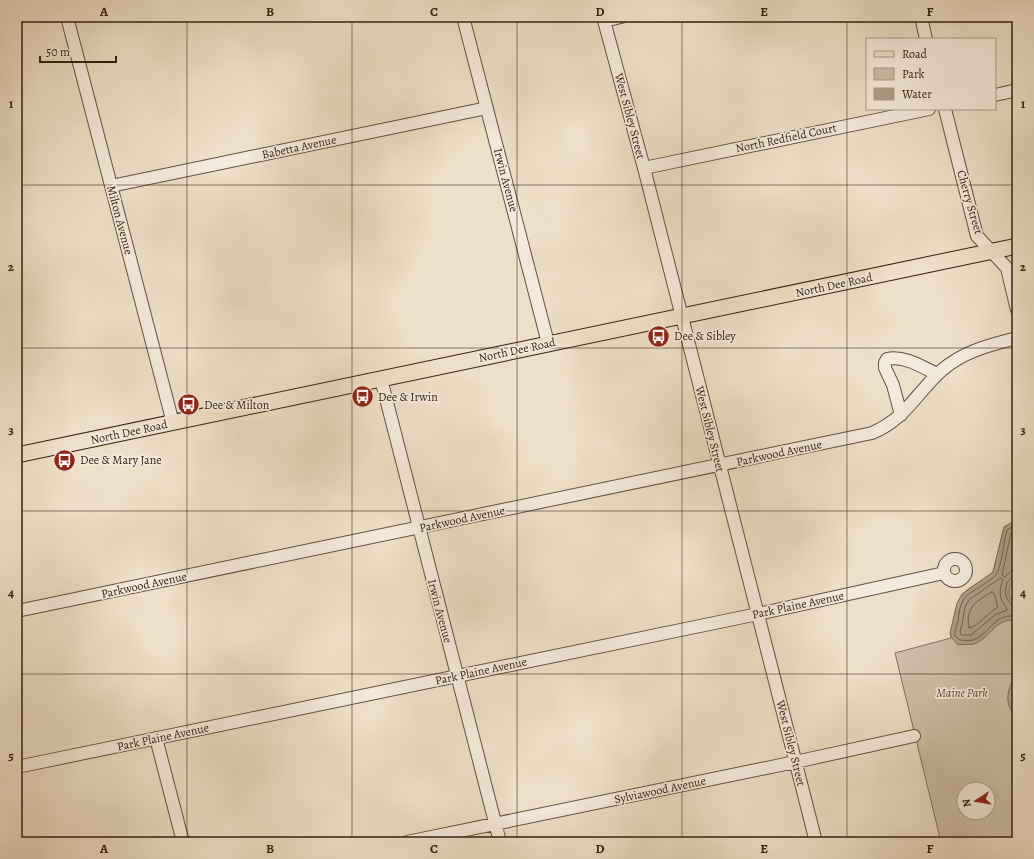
<svg xmlns="http://www.w3.org/2000/svg" width="1034" height="859" viewBox="0 0 1034 859" font-family="Alegreya,serif">
<style>
.green{fill:#cebfa9;stroke:#81705e;fill-rule:evenodd}
.water{fill:#af9e8a;stroke:#7e6c5a}
.lines{fill:none;stroke-linecap:round;stroke-linejoin:round}
.shore{stroke:#72604e;stroke-width:1}
.minor-casing{stroke:#625040;stroke-width:14}
.major-casing{stroke:#342112;stroke-width:17}
.minor{stroke:#f4eadb;stroke-width:12}
.major{stroke:#eedfc8;stroke-width:15}
.grid{fill:none;stroke:#342112;stroke-width:1;stroke-opacity:0.55}
.labels{text-anchor:middle;stroke-width:3.5;stroke-linejoin:round;paint-order:stroke}
.street-label{font-size:12px;fill:#342112;stroke:#f4eadb}
.poi-label{font-size:12px;fill:#342112;stroke:#f4eadb;text-anchor:start}
.park-label{font-size:12px;font-style:italic;fill:#5a4838;stroke:#f4eadb}
.neatline{fill:none;stroke:#342112;stroke-width:1.5}
.grid-label{font-size:13px;text-anchor:middle;font-weight:bold;fill:#342112}
</style>
<rect width="100%" height="100%" fill="#eedfc8"/>
<filter id="stains"><feTurbulence type="fractalNoise" baseFrequency=".005" numOctaves="4"/><feColorMatrix values="0 0 0 0 .2 0 0 0 0 .09 0 0 0 0 .02 0 0 0 .5 -.17"/></filter>
<radialGradient id="worn" r=".72"><stop offset=".6" stop-color="#630" stop-opacity="0"/><stop offset="1" stop-color="#630" stop-opacity=".3"/></radialGradient>
<path class="green" d="M1016,522L1017,524V842H941L895,653L951,638C950,628 953,628 954,620C958,586 971,591 993,572L1004,527L1011,523ZM964,789H988V813H964Z"/>
<path class="water" d="M1016,522L1017,524V577L1010,587L1009,592L1010,597L1013,601L1017,602V621C996,616 991,638 974,644C970,645 963,644 958,645L952,638L950,633L957,603L962,594L993,572L1004,527L1011,523Z
M1017,671V718C1002,703 1008,688 1017,671Z"/>
<g class="lines">
<path class="shore" d="M1017,526L1012,527L1007,530C1003,543 1003,561 997,573C996,576 993,578 991,579C970,596 961,590 958,621C957,627 954,629 955,636L960,640C964,640 969,641 973,640C990,634 995,611 1017,617
M1017,531L1011,533L1002,575L1005,577L1011,571L1017,570
M1017,575C1002,577 1001,604 1017,606
M1001,578L1003,580C1000,586 999,594 1002,601C1004,604 1006,606 1007,610L995,615L971,635H961L960,631L962,625L965,607L969,600Z
M992,592L994,593L998,607C989,612 977,627 969,628C965,608 976,601 992,592Z"/>
<defs>
<path id="minor" d="M67,17L173,423
M463,17L548,343
M603,17L644,168L816,842
M921,17L926,39
M604,21L621,17
M995,95L1017,90
M945,109L977,236L1007,268L1017,310
M644,168L929,109
M111,186L487,108
M381,379L500,842
M901,415L893,385L885,368V363L887,359C904,355 922,367 937,374
M944 570a11 11 0 1 1 22 0a11 11 0 1 1-22 0Z
M17,611L872,433C906,419 917,392 942,370C964,351 990,345 1017,338
M156,738L183,842
M17,767L758,614L944,573
M407,842L795,762L914,736"/>
<path id="major" d="M17,455L1017,246"/>
</defs>
<use href="#minor" class="minor-casing"/>
<use href="#major" class="major-casing"/>
<use href="#minor" class="minor"/>
<use href="#major" class="major"/>
</g>
<path class="grid" d="M187,17V842M352,17V842M517,17V842M682,17V842M847,17V842M17,185H1017M17,348H1017M17,511H1017M17,674H1017"/>
<defs>
<symbol id="bus-disc" viewBox="-11 -11 22 22"><circle r="9.5" fill="#8f2418" stroke="#f4eadb"/><path d="M-5-6H5V4H4V6H2V4H-2V6H-4V4H-5ZM-3.5-4V0h7V-4ZM-3.5 1.2v1.5H-2V1.2ZM2 1.2v1.5H3.5V1.2Z" fill="#fff"/></symbol>
</defs>
<g fill-rule="evenodd">
<use href="#bus-disc" x="646" y="324" width="25" height="25"/>
<use href="#bus-disc" x="350" y="384" width="25" height="25"/>
<use href="#bus-disc" x="176" y="392" width="25" height="25"/>
<use href="#bus-disc" x="52" y="448" width="25" height="25"/>
</g>
<g class="labels">
<g class="street-label">
<text transform="translate(630 116) rotate(75)" y="4">West Sibley Street</text>
<text transform="translate(786 138) rotate(-12)" y="4">North Redfield Court</text>
<text transform="translate(299 147) rotate(-12)" y="4">Babetta Avenue</text>
<text transform="translate(506 180) rotate(75)" y="4">Irwin Avenue</text>
<text transform="translate(970 202) rotate(74)" y="4">Cherry Street</text>
<text transform="translate(120 220) rotate(75)" y="4">Milton Avenue</text>
<text transform="translate(834 285) rotate(-12)" y="4">North Dee Road</text>
<text transform="translate(517 350) rotate(-12)" y="4">North Dee Road</text>
<text transform="translate(710 429) rotate(76)" y="4">West Sibley Street</text>
<text transform="translate(129 432) rotate(-12)" y="4">North Dee Road</text>
<text transform="translate(779 453) rotate(-12)" y="4">Parkwood Avenue</text>
<text transform="translate(462 519) rotate(-12)" y="4">Parkwood Avenue</text>
<text transform="translate(144 585) rotate(-12)" y="4">Parkwood Avenue</text>
<text transform="translate(798 605) rotate(-12)" y="4">Park Plaine Avenue</text>
<text transform="translate(440 611) rotate(75)" y="4">Irwin Avenue</text>
<text transform="translate(481 671) rotate(-12)" y="4">Park Plaine Avenue</text>
<text transform="translate(163 737) rotate(-12)" y="4">Park Plaine Avenue</text>
<text transform="translate(791 743) rotate(76)" y="4">West Sibley Street</text>
<text transform="translate(660 790) rotate(-12)" y="4">Sylviawood Avenue</text>
</g>
<g class="poi-label">
<text x="674" y="340">Dee &amp; Sibley</text>
<text x="378" y="401">Dee &amp; Irwin</text>
<text x="204" y="409">Dee &amp; Milton</text>
<text x="80" y="464">Dee &amp; Mary Jane</text>
</g>
<g class="park-label">
<text x="962" y="697">Maine Park</text>
</g>
</g>
<rect width="1034" height="859" fill="none" stroke="#eedfc8" stroke-width="44"/>
<rect x="866" y="38" width="130" height="72" fill="#f4eadb" stroke="#a79a8b"/>
<rect x="874" y="51" width="20" height="6" fill="#eedfc8" stroke="#a79a8b"/>
<text x="902" y="58" font-size="12" fill="#342112">Road</text>
<rect x="874" y="68" width="20" height="12" fill="#cebfa9" stroke="#a79a8b"/>
<text x="902" y="78" font-size="12" fill="#342112">Park</text>
<rect x="874" y="88" width="20" height="12" fill="#af9e8a" stroke="#a79a8b"/>
<text x="902" y="98" font-size="12" fill="#342112">Water</text>
<g transform="translate(976 801) rotate(258)"><circle r="19" fill="#f4eadb" stroke="#a79a8b"/>
<path d="M0-3L7 15L0 10L-7 15Z" fill="#8f2418"/>
<text y="-6" font-size="11" font-weight="bold" text-anchor="middle" fill="#342112">N</text>
</g>
<path d="M40 56v6h76v-6" fill="none" stroke="#342112" stroke-width="2"/>
<text x="46" y="56" font-size="12" fill="#342112" stroke="#f4eadb" stroke-width="3" paint-order="stroke">50 m</text>
<rect x="22" y="22" width="990" height="815" class="neatline"/>
<g class="grid-label">
<text x="104" y="16">A</text>
<text x="270" y="16">B</text>
<text x="434" y="16">C</text>
<text x="600" y="16">D</text>
<text x="764" y="16">E</text>
<text x="930" y="16">F</text>
<text x="11" y="108">1</text>
<text x="1023" y="108">1</text>
<text x="11" y="271">2</text>
<text x="1023" y="271">2</text>
<text x="11" y="434">3</text>
<text x="1023" y="434">3</text>
<text x="11" y="597">4</text>
<text x="1023" y="597">4</text>
<text x="11" y="760">5</text>
<text x="1023" y="760">5</text>
<text x="104" y="853">A</text>
<text x="270" y="853">B</text>
<text x="434" y="853">C</text>
<text x="600" y="853">D</text>
<text x="764" y="853">E</text>
<text x="930" y="853">F</text>
</g>
<rect width="100%" height="100%" filter="url(#stains)"/>
<rect width="100%" height="100%" fill="url(#worn)"/>
</svg>
